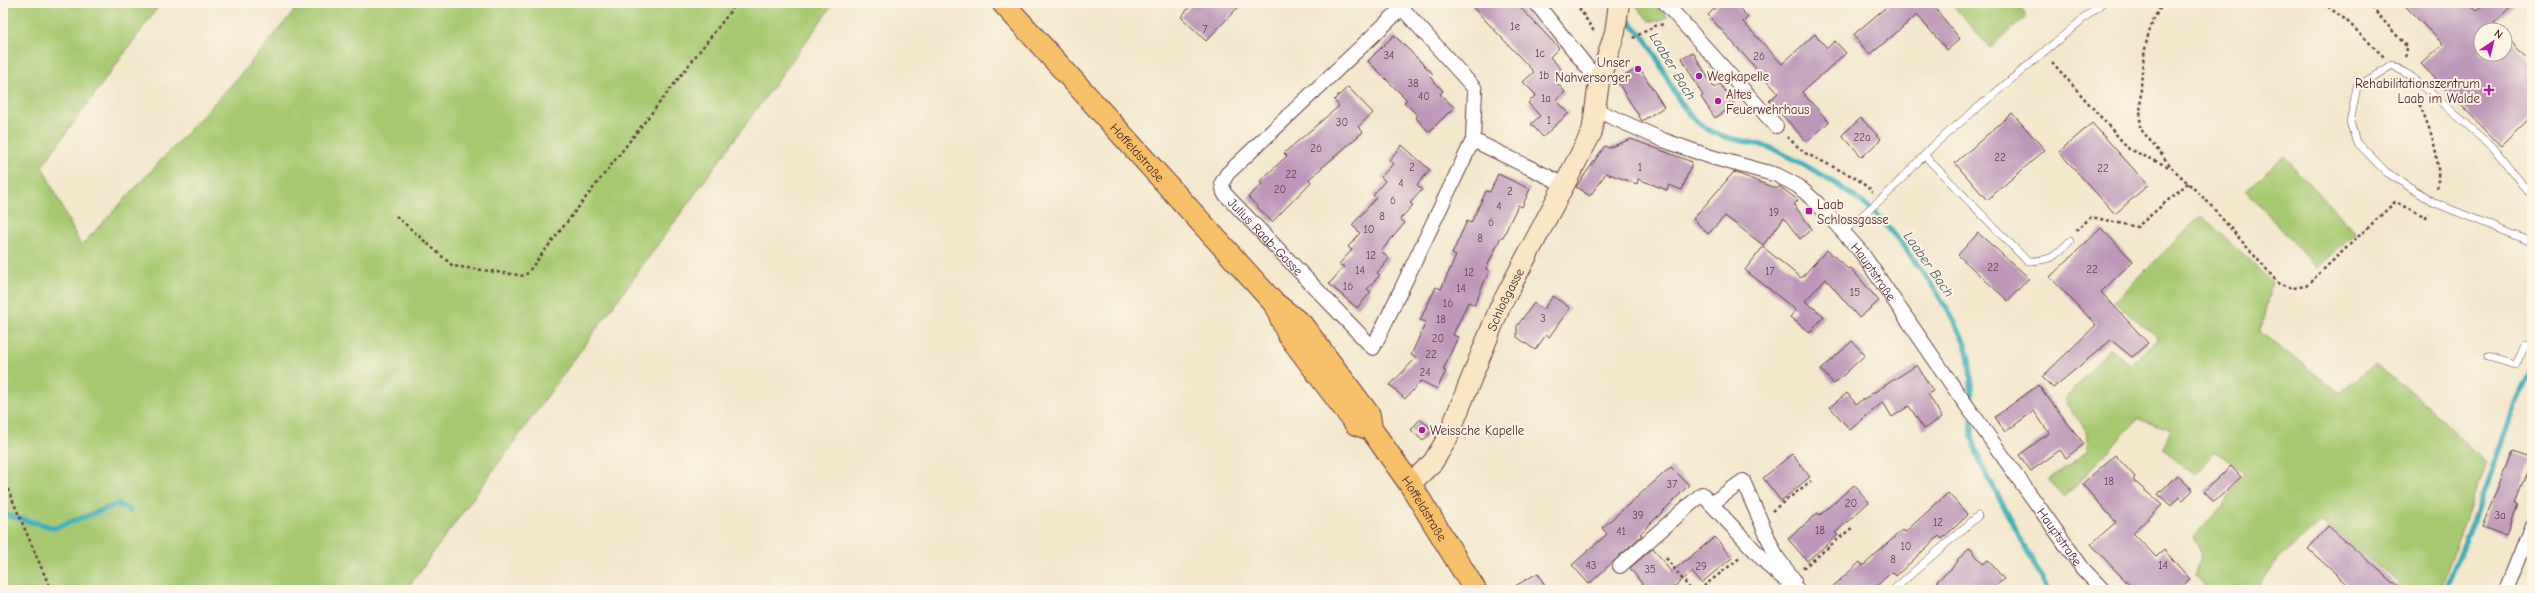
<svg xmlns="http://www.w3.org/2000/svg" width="2535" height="593" viewBox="0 0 2535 593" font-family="'Comic Neue',sans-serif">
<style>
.green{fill:#a7c972;stroke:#78744e}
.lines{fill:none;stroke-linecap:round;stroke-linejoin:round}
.stream{stroke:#3fafb8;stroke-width:5.5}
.building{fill:#bd97b9}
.lane-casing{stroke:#633d43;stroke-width:8}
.street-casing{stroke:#633d43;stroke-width:16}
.secondary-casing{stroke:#633d43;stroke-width:22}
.primary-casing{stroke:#633d43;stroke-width:24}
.path{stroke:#633d43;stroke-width:2.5;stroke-dasharray:3 3;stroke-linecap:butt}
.lane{stroke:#fff;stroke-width:7}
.street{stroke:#fff;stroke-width:14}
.secondary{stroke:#fbe6c4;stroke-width:20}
.primary{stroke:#f6c06b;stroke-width:22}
.poi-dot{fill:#b5179e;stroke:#fcf5e5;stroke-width:1.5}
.labels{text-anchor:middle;stroke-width:4;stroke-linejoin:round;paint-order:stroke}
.number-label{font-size:11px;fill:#673d4e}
.poi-label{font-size:13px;fill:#4a1f2b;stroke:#fcf5e5;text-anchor:start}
.street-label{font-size:13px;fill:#4a1f2b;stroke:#fcf5e5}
.water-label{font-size:14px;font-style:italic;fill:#465963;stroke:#fcf5e5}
</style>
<rect width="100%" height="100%" fill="#fcf5e5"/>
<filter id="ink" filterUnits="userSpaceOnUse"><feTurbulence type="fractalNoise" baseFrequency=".025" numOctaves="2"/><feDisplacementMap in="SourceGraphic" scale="8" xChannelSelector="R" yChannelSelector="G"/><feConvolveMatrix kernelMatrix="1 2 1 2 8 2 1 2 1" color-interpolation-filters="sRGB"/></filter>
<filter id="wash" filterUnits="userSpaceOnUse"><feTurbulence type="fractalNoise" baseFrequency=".012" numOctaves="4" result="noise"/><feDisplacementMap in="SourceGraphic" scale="16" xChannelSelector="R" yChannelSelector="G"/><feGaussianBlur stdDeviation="0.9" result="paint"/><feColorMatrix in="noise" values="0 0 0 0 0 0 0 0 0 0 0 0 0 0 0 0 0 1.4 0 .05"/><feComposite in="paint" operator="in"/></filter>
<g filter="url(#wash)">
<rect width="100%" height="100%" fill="#f3e7cc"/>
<path class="green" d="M3,3H161L42,166L81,246L234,82L301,3H834L406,590H3Z
M1634,3H1656L1667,17L1661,21H1649Z
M1951,3H2016L2027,16L1990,48Z
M2284,156L2356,233L2317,268L2246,191Z
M2201,215L2272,282L2260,332L2340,393L2374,365L2416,395L2486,462L2440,590H2395L2400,584L2322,521L2279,558L2255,590H2208L2194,575L2202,555L2194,537L2223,505L2244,472L2215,451L2196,474L2181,465L2163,448L2171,429L2138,419L2065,497L2048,479L2088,451L2086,430L2064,400L2110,348L2130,365L2158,338L2114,302Z"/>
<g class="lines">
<path class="stream" d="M1628,20C1634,28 1643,34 1648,43C1666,70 1676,108 1704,127C1725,142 1751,139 1773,149C1803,163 1837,184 1863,203C1893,225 1957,315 1967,351C1972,368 1971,390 1972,408
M1972,418V437L1981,464L2048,590
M3,514L55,528L118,504L130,511
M2445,590L2475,517L2517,399L2532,368"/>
</g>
<g id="blocks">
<path class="building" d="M1193,3H1242L1206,41L1181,17Z
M1469,3H1516L1559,48L1550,57L1562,70L1553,79L1565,92L1556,100L1569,113L1543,137L1531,124L1540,116L1528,103L1536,95L1523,82L1534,72Z
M1720,3H1734L1748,17L1743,22L1782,64L1815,34L1827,48L1835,41L1846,53L1802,92L1829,122L1807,142L1769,101L1778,93L1708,15Z
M1891,3H1931L1960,39L1947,50L1917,15L1870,55L1853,35Z
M2402,3H2469L2477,10L2485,3H2516L2494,23L2500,30H2481V54H2505V35L2532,64V116L2501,146L2421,64L2443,44Z
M1394,35L1433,74L1430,77L1443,91L1440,94L1454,107L1429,132L1416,118L1418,116L1404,102L1407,100L1368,61Z
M1693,52L1714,88L1720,84L1735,105L1715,118L1701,97L1703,96L1682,58Z
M1639,67L1664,107L1642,121L1617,81Z
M1348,87L1373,113L1358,127L1363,132L1309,179L1311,182L1272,222L1248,197L1262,184L1260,181L1287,156L1284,153L1339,106L1334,100Z
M2012,113L2045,150L1987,200L1955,163Z
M1861,118L1881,139L1862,157L1842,135Z
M2092,123L2148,185L2115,214L2059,152Z
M1631,139L1692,162L1682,190L1669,185L1667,190L1638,179L1637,184L1606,173L1590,196L1576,187L1605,146L1608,148Z
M1402,145L1430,170L1417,185L1422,190L1410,203L1413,205L1400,219L1405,223L1381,251L1389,259L1377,273L1380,275L1367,289L1371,292L1357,308L1329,284L1344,267L1339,264L1352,250L1348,247L1360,233L1352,225L1376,198L1373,195L1385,181L1381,177L1393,164L1389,160Z
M1734,172L1777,189L1779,186L1798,200L1794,205L1812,229L1800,239L1784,218L1763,245L1725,216L1708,234L1693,219Z
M1498,174L1530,189L1522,207L1518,205L1503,237H1501L1486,269L1489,271L1474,305L1468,302L1461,318L1453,335L1458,337L1443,370L1446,371L1437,389L1421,381L1405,399L1390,385L1416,358L1411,355L1426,322L1420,320L1436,287L1441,289L1456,256L1452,254L1467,221L1471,223L1486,191L1490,192Z
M2101,228L2133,261L2101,292L2148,343L2132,357L2111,340L2053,388L2042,377L2096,325L2050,277Z
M1978,233L2029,278L2008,301L1958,255Z
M1763,247L1801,278L1827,250L1848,269L1850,267L1879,301L1859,318L1826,279L1805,301L1824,316L1810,333L1790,317L1796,310L1745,270Z
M1553,296L1570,308L1549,337L1546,335L1535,350L1517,337V326L1534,303L1543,310Z
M1852,341L1865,355L1834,384L1821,370Z
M1917,365L1933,391L1928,394L1942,417L1924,429L1909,406L1892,417L1883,402L1850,430L1830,407L1847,393L1856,404Z
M2038,385L2084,444L2066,458L2060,450L2031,471L2019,455L2049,433L2034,411L2005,432L1995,417Z
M1420,419L1433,430L1423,441L1411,430Z
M2512,452L2532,459L2515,502L2518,503L2507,536L2482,527Z
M1792,454L1810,477L1781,501L1763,478Z
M2115,455L2135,477L2133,480L2162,505L2133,533L2156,557L2164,550L2190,579L2178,590H2134L2091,544L2116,522L2082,484Z
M2231,466L2241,477L2214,502L2204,491Z
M1671,467L1689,485L1640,534L1642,535L1589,584L1572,565L1607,534L1602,528Z
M2177,475L2193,490L2182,501L2179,497L2171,506L2158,494Z
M1854,485L1869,502L1835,533L1838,535L1807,561L1788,539L1818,513L1820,515Z
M1948,493L1968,515L1942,539L1939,536L1896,576L1892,572L1872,590H1829L1860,562L1863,566L1902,530L1905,532Z
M2328,526L2402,590H2354L2308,549Z
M1715,537L1732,558L1701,583L1692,572L1670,590H1647L1630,568L1653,548L1671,572Z
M1970,548L1983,564L1988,560L2004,579L1990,590H1944L1937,581L1952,568L1958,561L1957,560Z
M1538,573L1547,590H1508Z"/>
</g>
</g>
<g filter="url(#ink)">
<use href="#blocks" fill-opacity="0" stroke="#633d43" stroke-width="1"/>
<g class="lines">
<defs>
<path id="lane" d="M1925,156L2027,261C2051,261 2055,257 2070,241
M2532,197L2493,147L2412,77L2392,65L2357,87L2350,122L2356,141L2386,172L2435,203L2532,242
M1844,231L1887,194L1937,142L2102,3
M2488,357L2516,365L2525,344
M1893,590L1978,516"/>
<g id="street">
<path d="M1536,3L1599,82"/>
<path d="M1665,3L1776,126"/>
<path id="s1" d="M1596,110L1663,140L1711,157L1777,175L1798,186L1817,203L1861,252L1957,392L2083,569L2103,590"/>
<path id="s2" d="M1473,140L1475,89L1402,8L1227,174L1222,183L1224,193L1373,348L1473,140L1563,184"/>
<path d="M1711,504L1743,481L1776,556L1794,580"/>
<path d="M1620,566L1702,494L1771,568L1798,590"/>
<path d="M2506,590L2532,525"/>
</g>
<g id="secondary">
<path id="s3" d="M1410,484L1433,462L1447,439L1500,307L1592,132L1599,82L1615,32L1619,3"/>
</g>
<g id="primary">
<path id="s4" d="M1003,3L1273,302L1302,325L1369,415L1371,429L1410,484L1475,590"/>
<path d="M1276,307L1288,334L1356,424L1371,429"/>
</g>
</defs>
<use href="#lane" class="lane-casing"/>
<use href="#street" class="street-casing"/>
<use href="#secondary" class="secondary-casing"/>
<use href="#primary" class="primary-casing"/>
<path class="path" d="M1576,3L1595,33
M2164,3C2139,32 2141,92 2140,128L2173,169L2206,200L2279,284L2293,288L2306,286L2395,202L2426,217L2429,213
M2323,3L2346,20L2384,57
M2368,3L2407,47L2406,60
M1633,38L1655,26L1664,24
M2052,62L2129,149L2171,168
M2417,99C2430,128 2442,157 2437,190
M1787,137L1805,153L1856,178L1873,192
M396,216L453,266L525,276L737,3
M2076,231L2091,217L2137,227L2188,183
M3,478L51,590
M1772,511L1811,481
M1666,558L1691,590
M1803,568L1854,526
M1699,590L1741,557"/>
<use href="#lane" class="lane"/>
<use href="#street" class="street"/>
<use href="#secondary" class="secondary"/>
<use href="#primary" class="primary"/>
</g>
</g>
<g class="poi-dot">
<circle cx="1638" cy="69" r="4"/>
<circle cx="1699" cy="76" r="4"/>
<path d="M2487 84h4v4h4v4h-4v4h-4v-4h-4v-4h4z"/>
<circle cx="1718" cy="101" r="4"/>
<rect x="1805" y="207" width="8" height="8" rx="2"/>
<circle cx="1422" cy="430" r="4"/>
</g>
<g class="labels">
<g class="number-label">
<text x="1515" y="30">1e</text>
<text x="1205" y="33">7</text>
<text x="1540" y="57">1c</text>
<text x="1389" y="59">34</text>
<text x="1759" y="60">26</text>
<text x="1544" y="79">1b</text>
<text x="1413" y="87">38</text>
<text x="1424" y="100">40</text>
<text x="1546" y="102">1a</text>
<text x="1549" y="124">1</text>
<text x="1342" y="126">30</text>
<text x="1862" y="141">22a</text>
<text x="1316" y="152">26</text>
<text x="2000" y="161">22</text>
<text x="1412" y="171">2</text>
<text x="1640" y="171">1</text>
<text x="2103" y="172">22</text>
<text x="1291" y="178">22</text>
<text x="1401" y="187">4</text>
<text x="1280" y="193">20</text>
<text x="1510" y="195">2</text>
<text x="1393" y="204">6</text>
<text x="1499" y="210">4</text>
<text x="1774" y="216">19</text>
<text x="1382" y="220">8</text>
<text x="1491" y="226">6</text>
<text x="1369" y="233">10</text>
<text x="1480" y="242">8</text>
<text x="1371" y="259">12</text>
<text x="1993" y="271">22</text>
<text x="2092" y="273">22</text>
<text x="1360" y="274">14</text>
<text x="1770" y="275">17</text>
<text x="1469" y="276">12</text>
<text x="1348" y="290">16</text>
<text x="1461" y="292">14</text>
<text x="1855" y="296">15</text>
<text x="1448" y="307">16</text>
<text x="1543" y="322">3</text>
<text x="1441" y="323">18</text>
<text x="1438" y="342">20</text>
<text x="1431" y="358">22</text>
<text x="1425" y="376">24</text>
<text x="2109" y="485">18</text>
<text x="1672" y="488">37</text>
<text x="1851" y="507">20</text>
<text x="1638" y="519">39</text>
<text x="2500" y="519">3a</text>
<text x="1938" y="526">12</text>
<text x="1820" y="534">18</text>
<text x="1621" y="535">41</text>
<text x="1906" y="550">10</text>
<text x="1893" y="563">8</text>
<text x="1591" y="569">43</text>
<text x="2163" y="569">14</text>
<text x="1701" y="570">29</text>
<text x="1650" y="573">35</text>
</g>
<g class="poi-label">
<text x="1630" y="67" text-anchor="end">Unser<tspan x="1630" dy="15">Nahversorger</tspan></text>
<text x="1707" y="81">Wegkapelle</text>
<text x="2480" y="88" text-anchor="end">Rehabilitationszentrum<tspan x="2480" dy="15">Laab im Walde</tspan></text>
<text x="1726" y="99">Altes<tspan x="1726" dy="15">Feuerwehrhaus</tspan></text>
<text x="1817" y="209">Laab<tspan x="1817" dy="15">Schlossgasse</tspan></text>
<text x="1430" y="435">Weissche Kapelle</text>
</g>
<g class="street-label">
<text dy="5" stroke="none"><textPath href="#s4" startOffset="201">Hoffeldstraße</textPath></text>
<text dy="5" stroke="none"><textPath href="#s2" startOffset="482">Julius Raab-Gasse</textPath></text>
<text dy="5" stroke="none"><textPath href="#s1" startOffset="331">Hauptstraße</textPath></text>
<text dy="5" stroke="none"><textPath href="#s3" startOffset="210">Schloßgasse</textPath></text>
<text dy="5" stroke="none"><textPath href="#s4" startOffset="662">Hoffeldstraße</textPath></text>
<text dy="5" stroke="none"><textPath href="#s1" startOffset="655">Hauptstraße</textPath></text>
</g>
<g class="water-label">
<text transform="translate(1673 66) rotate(59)" y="5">Laaber Bach</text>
<text transform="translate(1929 264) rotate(55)" y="5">Laaber Bach</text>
</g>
</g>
<rect width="2535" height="593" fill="none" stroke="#fcf5e5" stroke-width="16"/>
<g transform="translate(2493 42) rotate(35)"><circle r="19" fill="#fcf5e5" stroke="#b59f9b"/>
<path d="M0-3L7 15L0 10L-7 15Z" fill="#b5179e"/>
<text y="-6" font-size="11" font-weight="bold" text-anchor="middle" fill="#4a1f2b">N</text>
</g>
</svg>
